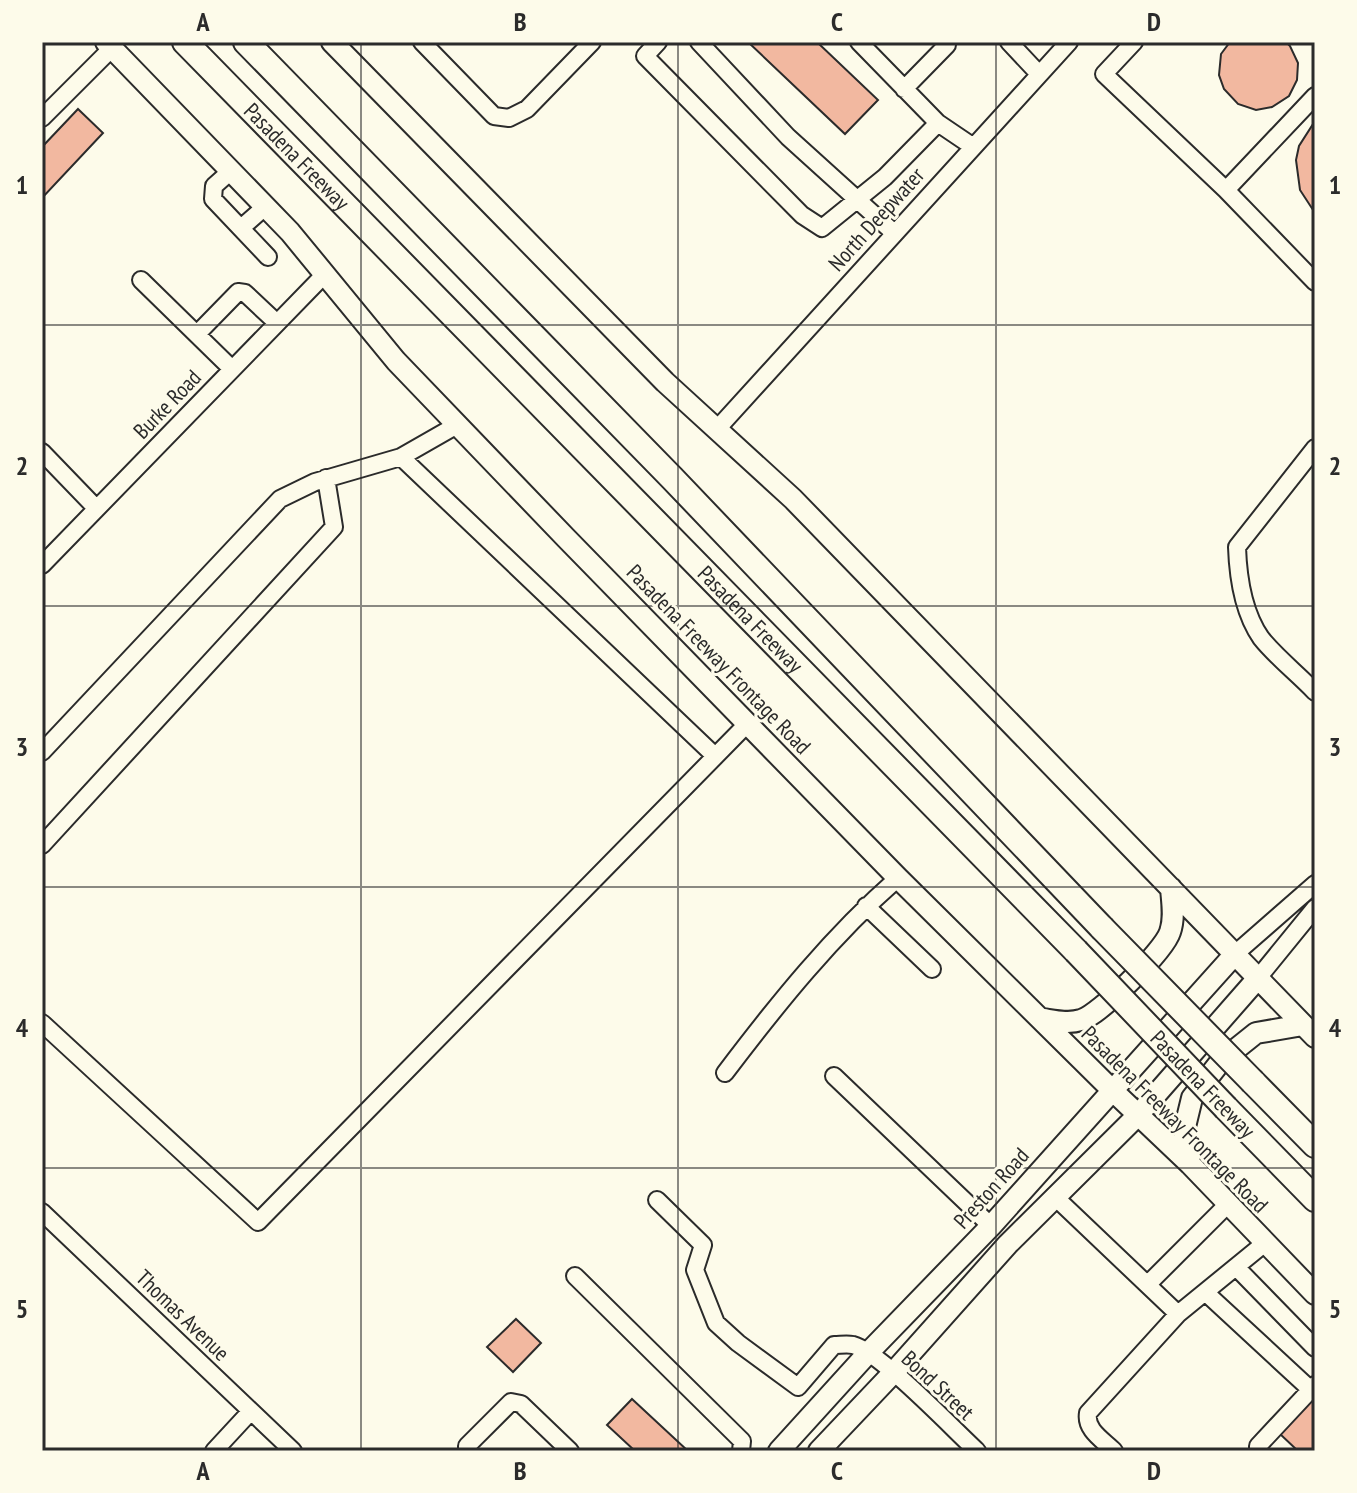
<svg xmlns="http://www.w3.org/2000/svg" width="1357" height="1493" viewBox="0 0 1357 1493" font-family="'PT Sans Narrow',sans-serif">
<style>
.building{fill:#f2b8a0;stroke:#2b2b2b;stroke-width:2}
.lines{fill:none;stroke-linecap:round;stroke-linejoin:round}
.minor-casing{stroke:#2b2b2b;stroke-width:20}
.major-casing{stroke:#2b2b2b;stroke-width:24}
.highway-casing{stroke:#2b2b2b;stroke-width:28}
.minor{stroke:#fdfbea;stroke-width:16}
.major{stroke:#fdfbea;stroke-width:20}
.highway{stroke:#fdfbea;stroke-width:24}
.highway-bridge-casing{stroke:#2b2b2b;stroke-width:28;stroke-linecap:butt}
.highway-bridge{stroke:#fdfbea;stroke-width:24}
.grid{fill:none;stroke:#2b2b2b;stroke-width:2;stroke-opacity:0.55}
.labels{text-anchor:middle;stroke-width:6;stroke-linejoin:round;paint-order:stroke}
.street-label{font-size:22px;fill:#2b2b2b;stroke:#fdfbea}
.neatline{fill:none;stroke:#2b2b2b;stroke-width:3}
.grid-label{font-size:26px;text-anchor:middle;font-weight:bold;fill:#2b2b2b}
</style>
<rect width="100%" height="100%" fill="#fdfbea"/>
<path class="building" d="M748,42H817L878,100L845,134Z
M1230,42H1286L1290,46L1298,63L1297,80L1289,96L1272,107L1256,110L1238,104L1224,89L1219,75L1221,54Z
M78,109L103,133L42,198V147Z
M1315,121V213L1300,190L1296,160L1299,146Z
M516,1319L541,1343L513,1372L487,1347Z
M1315,1396V1451H1298L1280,1434Z
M632,1399L688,1451H635L607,1425Z"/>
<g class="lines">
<defs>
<path id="minor" d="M422,42L494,116L509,118L527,109L592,42
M658,42L645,56L802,215L822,228L885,177L938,123
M699,42L788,137L893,232
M859,42L938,123L972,146
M1009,42L1039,74
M1134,42L1104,74L1226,190L1315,282
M904,89L947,45
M42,118L112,48
M232,170L214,186L213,199L268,257
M1226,190L1315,96
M241,228L266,206
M141,280L232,369
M197,334L238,292L245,293L277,323
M718,428L1069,42
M1315,448L1237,547C1238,577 1243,612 1261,638C1276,657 1298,674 1315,692
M42,452L96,508
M401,457L715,756
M42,565L324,275
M42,752L280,499L315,482L401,457L457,425
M42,845L334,527L326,478
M866,906L932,969
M1235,954L1315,884
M1258,978L1315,908
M42,1023L258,1222L748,723
M725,1073C778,1003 832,936 898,878
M834,1076L991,1226
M1054,1196L1178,1314
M657,1200L703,1245L695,1270L716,1323L738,1343L798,1387L834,1345C840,1345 847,1344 853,1345C880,1352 953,1429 977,1451
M42,1212L293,1451
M1236,1267L1315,1348
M575,1276L742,1441L741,1451
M1148,1284L1228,1204
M1205,1292L1311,1390
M214,1451L251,1411
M467,1451V1446L511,1402L521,1404L570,1451
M1114,1451C1103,1440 1085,1430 1088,1413L1178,1314L1265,1243
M1258,1451V1446L1315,1385"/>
<path id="major" d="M106,42L290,232L396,361L566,538L898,878L1112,1090L1190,1164L1315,1294
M332,42L665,382L793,499L1315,1037
M1043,1019C1056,1021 1069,1024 1081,1020C1099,1015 1164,951 1170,932C1175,918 1172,902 1171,888
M1190,1164L1184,1131L1192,1098L1221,1061L1256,1033L1303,1025
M779,1451L868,1353L991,1226L1235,954
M819,1451L893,1373L1008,1244L1138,1115L1258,978"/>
<g id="highway">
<path id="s1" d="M185,42L1076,951"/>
<path d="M246,42L672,478L1102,928"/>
<path d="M1253,1082L1315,1145"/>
<path d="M1226,1108L1315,1199"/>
</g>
</defs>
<use href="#minor" class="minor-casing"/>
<use href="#major" class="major-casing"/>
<use href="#highway" class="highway-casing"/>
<use href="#minor" class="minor"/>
<use href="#major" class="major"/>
<use href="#highway" class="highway"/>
<defs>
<path id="highway-bridge" d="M1102,928L1253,1082
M1076,951L1226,1108"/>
</defs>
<use href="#highway-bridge" class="highway-bridge-casing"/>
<use href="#highway-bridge" class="highway-bridge"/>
</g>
<path class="grid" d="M361,42V1451M678,42V1451M996,42V1451M42,325H1315M42,606H1315M42,887H1315M42,1168H1315"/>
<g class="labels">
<g class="street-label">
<text dy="8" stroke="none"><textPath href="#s1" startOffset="160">Pasadena Freeway</textPath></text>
<text transform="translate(876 219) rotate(-48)" y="8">North Deepwater</text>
<text transform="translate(167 404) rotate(-46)" y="8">Burke Road</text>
<text dy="8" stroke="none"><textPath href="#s1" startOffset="808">Pasadena Freeway</textPath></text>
<text transform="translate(719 659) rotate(46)" y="8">Pasadena Freeway Frontage Road</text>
<text transform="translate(1203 1084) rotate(46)" y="8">Pasadena Freeway</text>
<text transform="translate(1175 1119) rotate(45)" y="8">Pasadena Freeway Frontage Road</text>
<text transform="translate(991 1188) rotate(-48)" y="8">Preston Road</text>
<text transform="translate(183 1315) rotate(44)" y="8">Thomas Avenue</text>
<text transform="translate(938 1385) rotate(43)" y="8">Bond Street</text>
</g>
</g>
<rect width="1357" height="1493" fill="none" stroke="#fdfbea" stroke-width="88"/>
<rect x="44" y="44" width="1269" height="1405" class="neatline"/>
<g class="grid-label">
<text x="203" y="31">A</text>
<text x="520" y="31">B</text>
<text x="837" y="31">C</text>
<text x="1154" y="31">D</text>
<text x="22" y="194">1</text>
<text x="1335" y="194">1</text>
<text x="22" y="475">2</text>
<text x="1335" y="475">2</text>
<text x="22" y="756">3</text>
<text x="1335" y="756">3</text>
<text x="22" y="1037">4</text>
<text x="1335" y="1037">4</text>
<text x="22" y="1318">5</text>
<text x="1335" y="1318">5</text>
<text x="203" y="1480">A</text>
<text x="520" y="1480">B</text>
<text x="837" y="1480">C</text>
<text x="1154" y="1480">D</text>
</g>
</svg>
